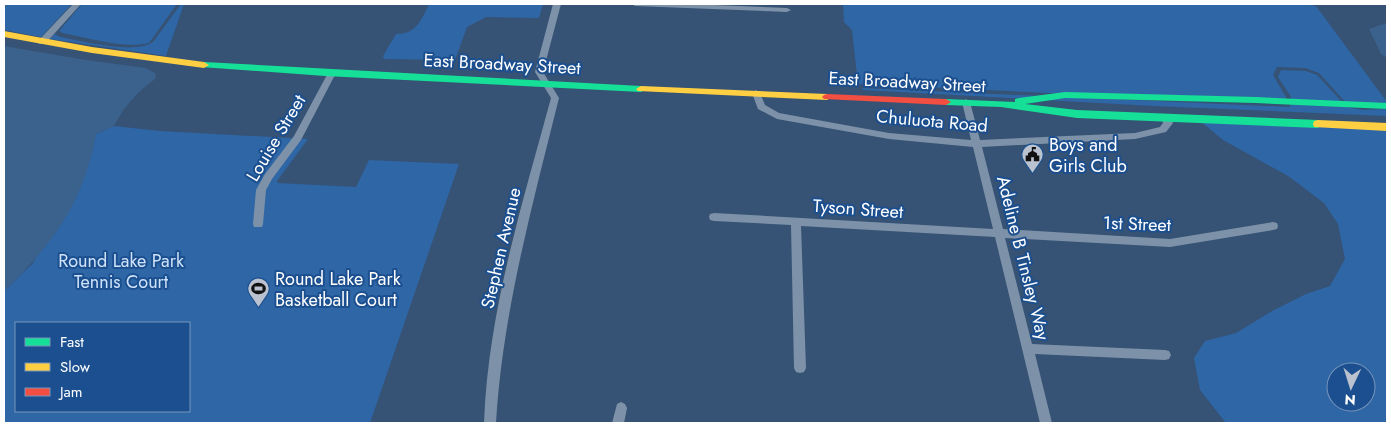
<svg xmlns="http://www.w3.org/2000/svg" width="1391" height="427" viewBox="0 0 1391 427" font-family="Jost,sans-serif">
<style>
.green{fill:#2f66a5;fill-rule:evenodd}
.water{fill:#3b618d}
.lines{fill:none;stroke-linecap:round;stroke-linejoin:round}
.street{fill:#7d92a8;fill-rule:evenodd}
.fast{fill:#16e098;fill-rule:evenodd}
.slow{fill:#ffcf43;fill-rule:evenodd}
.jam{fill:#f24e42;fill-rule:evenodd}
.labels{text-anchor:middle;stroke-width:4;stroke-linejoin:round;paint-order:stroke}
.street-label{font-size:18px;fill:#fff;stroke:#1b4f8f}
.poi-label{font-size:18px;fill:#fff;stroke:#1b4f8f;text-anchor:start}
.park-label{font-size:18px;fill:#cfe3fa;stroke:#1b4f8f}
</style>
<rect width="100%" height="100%" fill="#365274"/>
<path class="green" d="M4,4H72L41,37L4,30Z
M82,4H177L149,43C124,49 88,38 63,33L59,31Z
M181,4H184L166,56L50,39L55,34L60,37C82,41 135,55 153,42Z
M429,4H543L539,18L486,17L467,27L455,60L384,59L383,56L396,34C416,34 421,21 429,4Z
M843,4H1302L1316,6L1387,102V105L1360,107L1347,104L1319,73L1305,68L1277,67L1273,75L1286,97V104L858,84L852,30L844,22Z
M1281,70L1306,71L1317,75L1347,107L1363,110L1387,109V116L1154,106L863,90L862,88L1290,107L1291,97L1278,77Z
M1194,116L1387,125V423H1226L1200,390L1194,358L1205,341L1236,333L1272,311L1306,294L1330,286L1345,259L1338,224L1324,203L1288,176L1223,140ZM1336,372H1366V402H1336Z
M114,126L160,131L308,139L277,181L278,183L356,187L369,160L459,164L370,423H4V291L33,263L94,143L96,134ZM16,323H189V411H16Z"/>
<path class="water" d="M1387,19V58L1381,54L1369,29L1386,23Z
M4,46L86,60L146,68L155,73L156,78L138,93L124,109L114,126L96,134C84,202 53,244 4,291Z"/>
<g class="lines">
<path class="street" d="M73,4H81L45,44H39V40Z
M553,4H561L543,72L559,98C532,207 503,310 496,423H484C488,312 522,205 551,98L535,72Z
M631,4H689L787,8L791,10L787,12L635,6Z
M332,70L336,73L301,140L272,179L266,190L263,224L262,227H254L253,224L256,190L265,174L294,136L328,73Z
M756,90L760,93L765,105L779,113L889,133L971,140L962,102L966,99L970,102L980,140L1135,133L1160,127L1163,123L1161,117L1165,114L1168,115L1173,123L1166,132L1135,139L982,147L1003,229L1170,239L1273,222L1277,223L1278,226L1277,229L1273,230L1170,247L1005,238L1032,344L1165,350L1169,351L1171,355L1169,359L1165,360L1035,354L1052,423H1040L995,237L801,226L806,368L804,372L800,373L796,372L794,368L791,225L714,221L710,220L709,217L710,214L714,213L993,229L973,147L889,139L777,119L758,109L752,93Z
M621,402L625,404L627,408L624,423H612L617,404Z"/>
<path class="fast" d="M204,62L641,86L646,89L641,92L325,76L201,67L199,65Z
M1065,92L1256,97L1387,103V109L1256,103L1065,98L1025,104L1077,110L1318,120L1323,124L1318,128L1077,118L1001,107L946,105L941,102L946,99L1015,102V99L1019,98Z"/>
<path class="slow" d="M4,31L92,47L204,62L209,65L204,68L92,53L4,37Z
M641,86L827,94L832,97L827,100L638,91L636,89Z
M1318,120L1387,123V131L1314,127L1313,124L1314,121Z"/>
<path class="jam" d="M827,94L946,99L951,102L946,105L824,99L822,97L824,95Z"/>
</g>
<defs>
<symbol id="civic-pin" viewBox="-11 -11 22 30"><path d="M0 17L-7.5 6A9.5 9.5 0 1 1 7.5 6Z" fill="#b9c2ce" stroke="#1b4f8f"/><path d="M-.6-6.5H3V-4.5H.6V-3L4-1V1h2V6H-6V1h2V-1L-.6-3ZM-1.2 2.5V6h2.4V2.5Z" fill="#111"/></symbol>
<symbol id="stadium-pin" viewBox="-11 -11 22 30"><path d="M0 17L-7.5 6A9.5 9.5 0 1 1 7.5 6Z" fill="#b9c2ce" stroke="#1b4f8f"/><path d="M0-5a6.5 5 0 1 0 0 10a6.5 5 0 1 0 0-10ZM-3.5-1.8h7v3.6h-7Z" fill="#111"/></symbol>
</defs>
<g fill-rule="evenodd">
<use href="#civic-pin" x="1020" y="142" width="25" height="34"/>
<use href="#stadium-pin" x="246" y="276" width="25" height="34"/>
</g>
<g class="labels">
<g class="street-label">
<text transform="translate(502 64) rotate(3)" y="6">East Broadway Street</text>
<text transform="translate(907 82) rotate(3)" y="6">East Broadway Street</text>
<text transform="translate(932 121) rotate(5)" y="6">Chuluota Road</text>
<text transform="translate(276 138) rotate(-59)" y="6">Louise Street</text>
<text transform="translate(858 209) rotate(4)" y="6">Tyson Street</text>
<text transform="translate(1137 224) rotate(2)" y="6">1st Street</text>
<text transform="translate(501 248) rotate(-77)" y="6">Stephen Avenue</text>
<text transform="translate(1023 258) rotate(76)" y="6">Adeline B Tinsley Way</text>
</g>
<g class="poi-label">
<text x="1049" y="151">Boys and<tspan x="1049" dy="21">Girls Club</tspan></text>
<text x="275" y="285">Round Lake Park<tspan x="275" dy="21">Basketball Court</tspan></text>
</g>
<g class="park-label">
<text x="121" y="267">Round Lake Park<tspan x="121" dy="21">Tennis Court</tspan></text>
</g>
</g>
<rect width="1391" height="427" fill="none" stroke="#ffffff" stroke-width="10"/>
<rect x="15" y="322" width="175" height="90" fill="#1b4f8f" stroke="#7695bc"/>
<rect x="25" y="338" width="25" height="8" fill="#16e098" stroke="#7695bc"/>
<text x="60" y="347" font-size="15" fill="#ffffff">Fast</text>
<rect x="25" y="363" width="25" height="8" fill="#ffcf43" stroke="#7695bc"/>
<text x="60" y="372" font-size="15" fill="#ffffff">Slow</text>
<rect x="25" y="388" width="25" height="8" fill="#f24e42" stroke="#7695bc"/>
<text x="60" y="397" font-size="15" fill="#ffffff">Jam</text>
<g transform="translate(1351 387) rotate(184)"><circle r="24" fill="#1b4f8f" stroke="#7695bc"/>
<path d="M0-4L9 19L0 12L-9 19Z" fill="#b9c2ce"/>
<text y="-8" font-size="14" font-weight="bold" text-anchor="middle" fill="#ffffff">N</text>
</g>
</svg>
